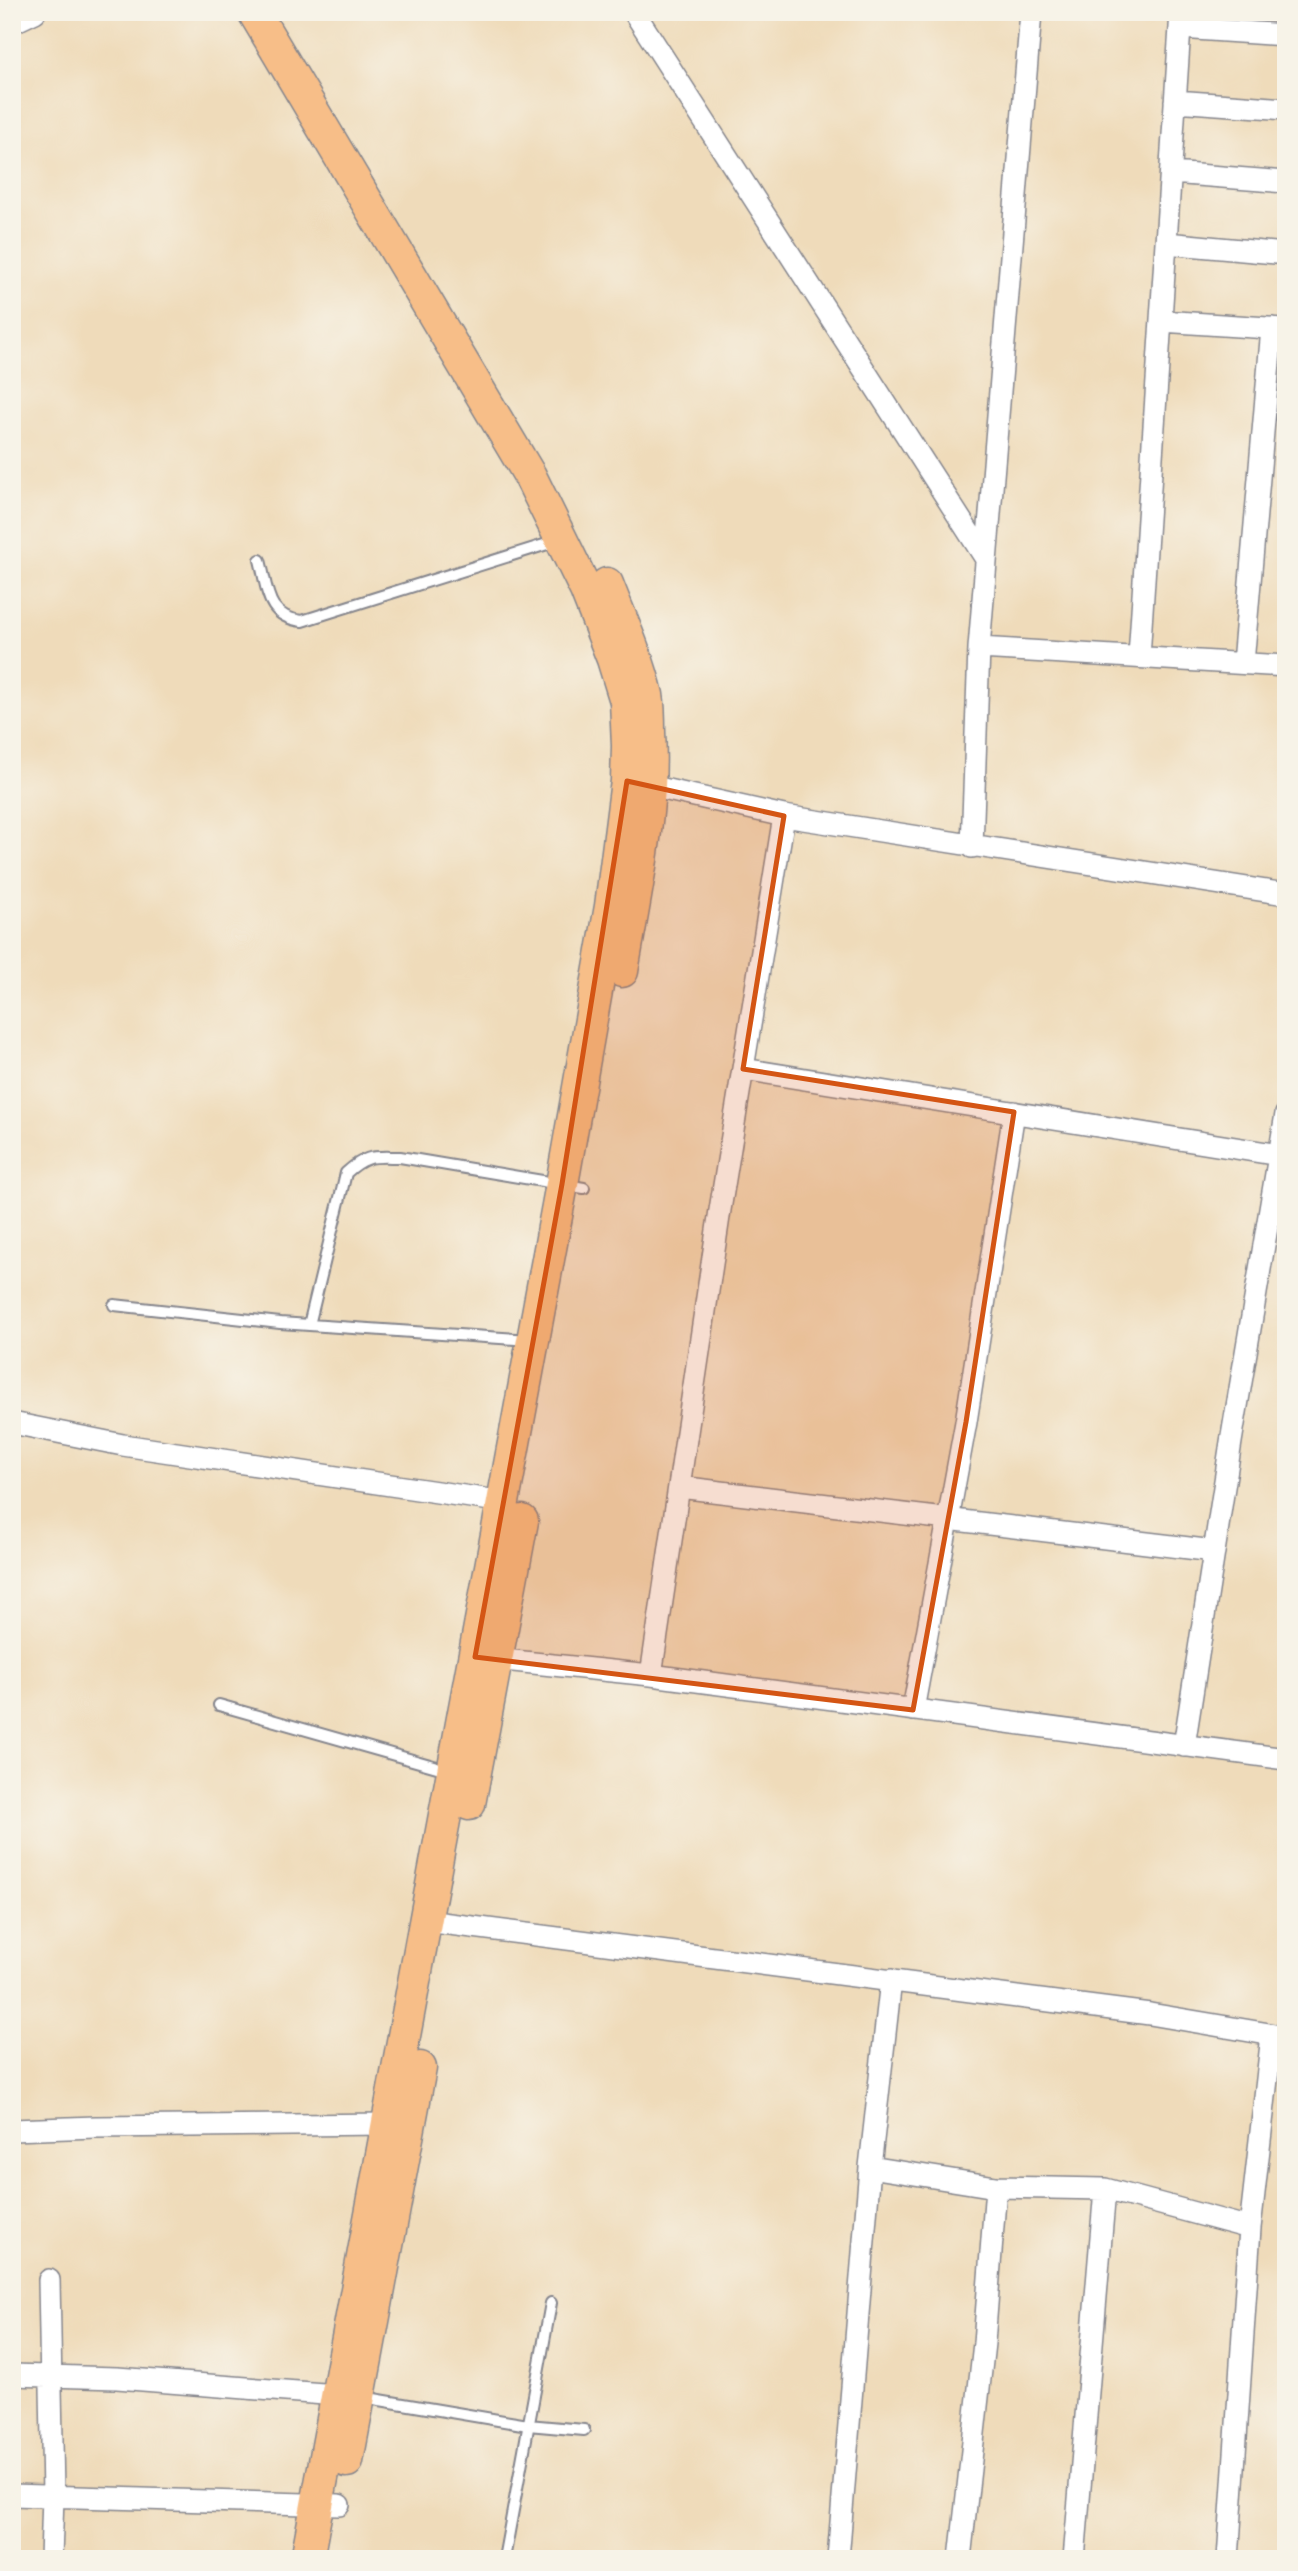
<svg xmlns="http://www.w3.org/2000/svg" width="1298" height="2571" viewBox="0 0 1298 2571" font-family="'Balsamiq Sans',sans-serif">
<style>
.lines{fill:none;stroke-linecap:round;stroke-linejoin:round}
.service-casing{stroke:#85858c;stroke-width:14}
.minor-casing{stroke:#85858c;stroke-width:24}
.primary-casing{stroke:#85858c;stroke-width:35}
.service{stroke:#fff;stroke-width:10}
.minor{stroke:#fff;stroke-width:21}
.primary{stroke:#f7be88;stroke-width:32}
.marked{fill:#d45514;fill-opacity:0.2;stroke:#d45514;stroke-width:5;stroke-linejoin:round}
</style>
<rect width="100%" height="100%" fill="#f7f3e8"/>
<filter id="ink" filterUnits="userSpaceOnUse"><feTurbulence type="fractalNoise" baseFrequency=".0143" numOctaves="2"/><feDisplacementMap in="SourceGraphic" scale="14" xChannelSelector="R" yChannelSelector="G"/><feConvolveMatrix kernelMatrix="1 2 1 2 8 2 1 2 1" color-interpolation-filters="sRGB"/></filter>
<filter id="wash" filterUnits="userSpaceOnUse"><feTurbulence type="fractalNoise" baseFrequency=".00686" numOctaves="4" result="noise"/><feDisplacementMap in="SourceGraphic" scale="28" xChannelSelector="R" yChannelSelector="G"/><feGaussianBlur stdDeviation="1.57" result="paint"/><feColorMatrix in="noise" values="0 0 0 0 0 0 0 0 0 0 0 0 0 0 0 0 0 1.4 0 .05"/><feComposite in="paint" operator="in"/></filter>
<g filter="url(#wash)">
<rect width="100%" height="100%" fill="#efdbba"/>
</g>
<g filter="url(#ink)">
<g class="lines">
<defs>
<path id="service" d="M260,560C268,590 266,617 302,621L560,540
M114,1305L280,1323L531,1340
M309,1325L346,1173C367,1154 373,1157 400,1157L584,1188
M219,1705L451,1771
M362,2397L528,2425L584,2430
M504,2559L551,2303"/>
<path id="minor" d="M634,12L986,559
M12,23L35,12
M1180,28L1286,35
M1175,101L1286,109
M1171,173L1286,182
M1166,243L1286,254
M1161,321L1284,329
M979,648L1286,666
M1139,657L1181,12
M1243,663L1272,328
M636,783L784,816L1286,894
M972,847L979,648L1031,12
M743,1069L1279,1155
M12,1423L123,1445L504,1502
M679,1487L1214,1551
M484,1658L651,1675L1286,1759
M651,1675L720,1210L784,816
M913,1710L966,1422L1014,1112
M1184,1746L1231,1442L1286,1114
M426,1921L1150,2014L1286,2037
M12,2130L96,2127L387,2124
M870,2167L996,2187L1105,2189L1250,2228
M49,2280L53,2495L51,2559
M12,2375L117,2378L350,2396
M12,2495L339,2505
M838,2559L870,2167L891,1980
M960,2559L984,2343L996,2187
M1074,2559L1105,2189
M1228,2559L1250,2228L1272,2035"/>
<path id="primary" d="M254,12L530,476L586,590L613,659L626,701L628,746L627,781L611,906L562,1184L307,2559
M607,584C621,620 638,657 647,695C649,707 649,720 649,732C654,811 635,893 622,971
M469,1804L522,1521
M347,2461L420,2068"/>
</defs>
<use href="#service" class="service-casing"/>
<use href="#minor" class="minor-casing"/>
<use href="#primary" class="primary-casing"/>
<use href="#service" class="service"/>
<use href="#minor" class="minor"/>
<use href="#primary" class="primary"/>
</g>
</g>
<path class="marked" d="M627,781L784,816L743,1069L1014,1112L966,1422L913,1710L475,1657L562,1184Z"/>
<rect width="1298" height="2571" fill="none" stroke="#f7f3e8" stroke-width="42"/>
</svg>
